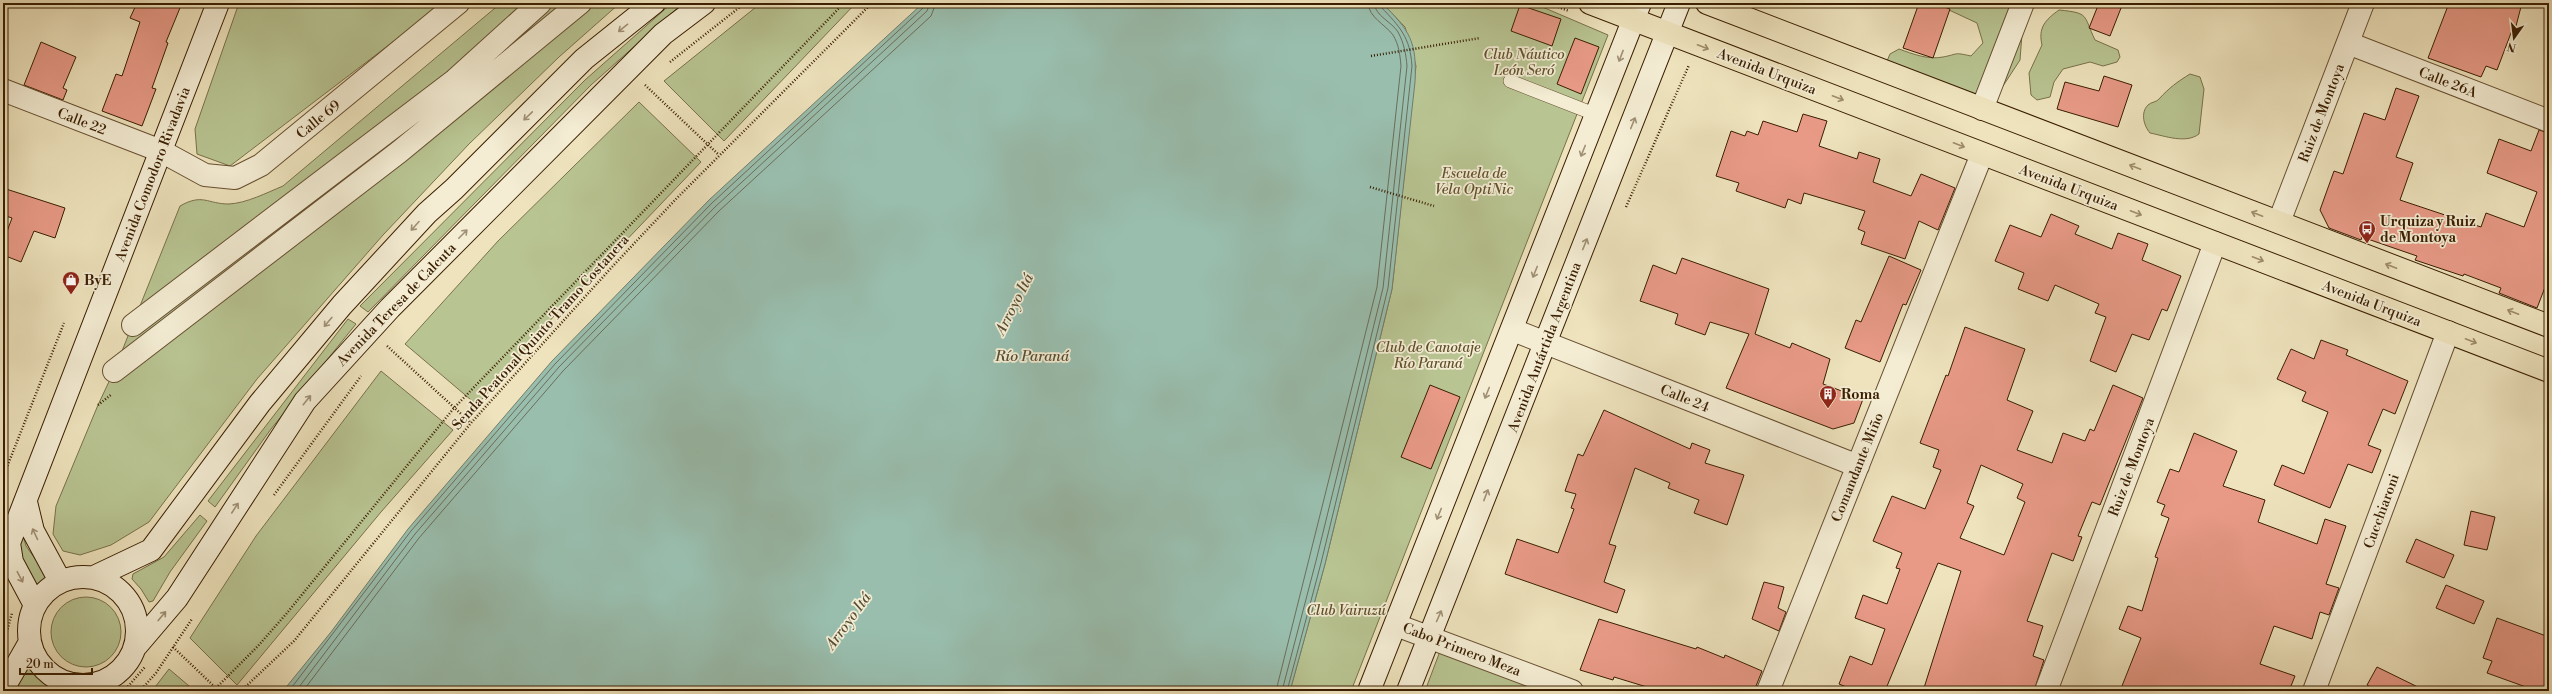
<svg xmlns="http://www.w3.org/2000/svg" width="2552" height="694" viewBox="0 0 2552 694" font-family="'Libre Bodoni',serif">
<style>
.green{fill:#b8c492;stroke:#79714a}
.water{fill:#99beae;stroke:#737e69}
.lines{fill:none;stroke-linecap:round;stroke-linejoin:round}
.shore{stroke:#6a6e58;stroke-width:1}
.building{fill:#e89a87;stroke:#3a1e01;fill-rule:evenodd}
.lane-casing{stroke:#674f30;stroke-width:14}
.street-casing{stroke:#674f30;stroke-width:24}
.secondary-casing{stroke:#3a1e01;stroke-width:24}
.primary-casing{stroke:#3a1e01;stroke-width:24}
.path{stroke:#3a1e01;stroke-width:2.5;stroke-dasharray:1 2;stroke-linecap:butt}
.lane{stroke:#f4edd4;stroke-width:13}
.street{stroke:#f4edd4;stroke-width:22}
.secondary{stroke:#f4edd4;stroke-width:22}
.primary{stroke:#eee3bd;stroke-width:22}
.oneway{stroke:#a09075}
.oneway2{stroke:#9d8a68}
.labels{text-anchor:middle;stroke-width:3.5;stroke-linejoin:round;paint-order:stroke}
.park-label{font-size:14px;font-style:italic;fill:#60502c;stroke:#f4edd4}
.street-label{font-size:14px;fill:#3a1e01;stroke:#f4edd4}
.poi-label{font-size:14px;font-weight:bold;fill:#3a1e01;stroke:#f4edd4;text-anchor:start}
.water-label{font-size:15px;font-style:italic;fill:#564e35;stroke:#f4edd4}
</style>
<rect width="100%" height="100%" fill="#eee3bd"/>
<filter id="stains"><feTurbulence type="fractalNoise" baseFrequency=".005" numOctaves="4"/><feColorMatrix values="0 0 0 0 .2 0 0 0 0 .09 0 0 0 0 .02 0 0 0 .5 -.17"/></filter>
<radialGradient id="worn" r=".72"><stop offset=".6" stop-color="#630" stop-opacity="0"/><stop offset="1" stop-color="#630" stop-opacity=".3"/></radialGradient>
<path class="green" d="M239,3H444L230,166L197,154L195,129Z
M501,3H620L559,57L469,144L383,235L257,379L149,522L111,545L80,555L63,551L53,534L56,506L98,405L114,371L180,206C203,193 207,204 229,204C247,203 266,193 283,186Z
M672,3H683L591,85L368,312L360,306L585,80Z
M761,3H856L724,141L664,81Z
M1382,3H1533L1608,35L1351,691H1290L1325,564L1392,289L1416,66L1405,27Z
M1934,3H2015L2022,34L2020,60L2003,86L1975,96L1887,61L1890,54L1899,49C1913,54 1928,60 1943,57C1959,54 1953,52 1971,56L1983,43L1977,23Z
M2059,10C2090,13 2083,15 2095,40L2118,50L2120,57L2117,62L2103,66L2090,62L2063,69L2054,82L2050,97L2037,100L2031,95L2029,73L2042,45C2038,28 2045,20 2059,10Z
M2190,74L2200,77L2204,89L2199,134C2186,144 2165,136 2150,133C2144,126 2140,113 2148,105C2151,102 2157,102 2159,99C2169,88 2177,82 2190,74Z
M639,102L701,162L554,316L477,405L405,344L498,241Z
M348,319L356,324L271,429L215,507L208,501Z
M381,371L453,430L381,512L237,685L190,638L256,536Z
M200,515L207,521L170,572L153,601L149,602L141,589L132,579L133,574L164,557Z
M21,528L26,546L49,578L35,588L19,562Z
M51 632a35 35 0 1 1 70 0a35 35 0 1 1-70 0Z
M1442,646L1558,691H1425Z
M33,668L42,681L58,691H12L25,669Z
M169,669L195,691H152Z"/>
<path class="water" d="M923,3H1382C1410,31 1417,41 1415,82L1392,289L1325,564L1290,691H283L331,632L408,529L552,361L709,200Z"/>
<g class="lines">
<path class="shore" d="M289,691L411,531L555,364L712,203L923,8L925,3
M296,691L415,534L559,367L715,207L927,11L930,3
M303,691L419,538L563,371L719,211L931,16L936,3
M1276,691L1377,287L1401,66C1400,55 1399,45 1393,35C1385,24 1369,18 1368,3
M1282,691L1316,561L1383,288L1407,66C1406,54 1404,43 1398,32C1392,22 1375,16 1374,3
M1287,691L1321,563L1388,288L1412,66C1410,37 1400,27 1381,7L1380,3"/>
</g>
<path class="building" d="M137,3H182L166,42L168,43L152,88L156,89L142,126L102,111L116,74L122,76L140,22L130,18Z
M1919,3H1933L1950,9L1933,58L1903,48Z
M2099,3H2123L2110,36L2089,28Z
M2449,3H2522L2516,26L2514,25L2497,70L2486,66L2481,77L2428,58Z
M1520,5L1561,19L1552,46L1511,31Z
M1575,38L1599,47L1581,94L1557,84Z
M41,42L76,57L63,88L67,90L63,100L24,85Z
M2104,76L2132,85L2118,127L2057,109L2065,82L2099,91Z
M2396,88L2419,96L2396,157L2413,163L2400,200L2481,227L2486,213L2524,227L2537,192L2487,173L2499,139L2531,151L2539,130L2549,133V277L2537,308L2499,293L2501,288L2464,274L2463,276L2415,260L2417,256L2385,245L2362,237L2361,240L2329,228L2320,210L2334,171L2343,174L2364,113L2385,120Z
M1803,114L1827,121L1819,146L1857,159L1859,152L1880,159L1873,182L1911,196L1921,174L1955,188L1938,230L1919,221L1905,259L1861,244L1865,232L1858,229L1865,211L1804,193L1801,204L1788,199L1785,208L1736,191L1739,183L1716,176L1731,131L1745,136L1747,131L1758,135L1763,121L1797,132Z
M3,188L65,208L55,238L34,231L21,262L3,255V242L12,218L3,215Z
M2051,214L2079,226L2075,234L2112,249L2118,233L2148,244L2142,260L2181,276L2167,311L2162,309L2149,340L2132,334L2116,372L2090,361L2106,317L2095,313L2099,304L2055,285L2048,301L2018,289L2024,273L1995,261L2010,225L2041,237Z
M1889,256L1921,270L1906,305L1903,304L1880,362L1845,348L1856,320L1861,322Z
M1682,258L1769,289L1755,334L1790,348L1792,343L1830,359L1823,384L1863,399L1854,423L1833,429L1726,388L1749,334L1710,322L1705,335L1675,324L1678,314L1640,301L1653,265L1676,274Z
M1965,327L2025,349L2007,400L2033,411L2017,450L2052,463L2063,433L2085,441L2090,429L2094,431L2113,385L2143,398L2100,505L2092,502L2078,536L2082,537L2073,561L2052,553L2027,621L2043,626L2033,656L2044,660L2034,691H1923L1961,571L1938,563L1885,691H1856L1839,684L1850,656L1872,665L1885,629L1855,618L1863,595L1887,604L1900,569L1896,568L1902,553L1873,541L1892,496L1925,509L1941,470L1933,467L1939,450L1920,443L1946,375L1948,376ZM1981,465L2023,484L2017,498L2025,502L2004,555L1960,538L1974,506L1967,503Z
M2321,340L2348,350L2346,355L2408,381L2395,414L2383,409L2368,445L2381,450L2372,473L2348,464L2330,508L2274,485L2282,465L2304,474L2328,412L2302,401L2306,392L2277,379L2291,349L2314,359Z
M1430,385L1460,397L1431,469L1401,457Z
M1604,410L1690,449L1692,443L1710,450L1705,463L1744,475L1727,525L1694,513L1699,500L1668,488L1670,483L1635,468L1609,544L1616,546L1604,582L1625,590L1617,613L1505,574L1517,539L1558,553L1574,509L1571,508L1576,494L1565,491L1578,454L1583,456Z
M2194,433L2237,451L2223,486L2265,500L2258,522L2317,544L2325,519L2346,526L2326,584L2339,588L2329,615L2320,612L2312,639L2274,626L2260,664L2295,676L2289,691H2120L2141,638L2119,629L2128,606L2142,611L2158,558L2155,557L2169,518L2161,515L2165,505L2157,502L2170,469L2179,472Z
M2471,511L2495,517L2487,550L2464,545Z
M2416,539L2454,555L2444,578L2406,562Z
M1764,582L1784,587L1778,608L1786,612L1779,631L1752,619Z
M2446,585L2484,601L2474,624L2436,608Z
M2497,618L2549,637V691H2537L2487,673L2492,661L2483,658Z
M1599,619L1696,649L1697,647L1724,658L1725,655L1762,671L1754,691H1660L1614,677L1613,680L1580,670Z
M2377,667L2426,691H2378L2367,685Z"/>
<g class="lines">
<defs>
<path id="lane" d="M1510,81L1597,115"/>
<path id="street" d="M2348,43L2549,121
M3,90L161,151L205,175L235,178L261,165L458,3
M1982,109L2023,3
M2279,222L2363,3
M133,325L455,80L540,3
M1513,330L1858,466
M114,371L399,152L580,3
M1396,625L1572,691
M1768,691L1982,154
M2046,691L2215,243
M2314,691L2448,332"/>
<path id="secondary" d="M26,502L33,531L60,581
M29 631a54 54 0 1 1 108 0a54 54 0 1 1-108 0Z
M94,577L151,550L260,403L342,305L427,213L454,189L584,59L654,3
M35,605L12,562L9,543L218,3
M137,645L177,598L305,401L390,308L663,34L704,3
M3,689L30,642
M1369,691L1640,3
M1408,691L1679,3"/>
<path id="primary" d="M1590,3L2549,371
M1707,3L2549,326"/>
</defs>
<use href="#lane" class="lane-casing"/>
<use href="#street" class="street-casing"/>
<use href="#secondary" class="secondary-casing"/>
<use href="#primary" class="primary-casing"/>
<path class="path" d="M1547,3L1569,11
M1371,56L1480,38
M670,62L745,3
M645,85L719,155
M1370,187L1434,206
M1626,207L1689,65
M387,346L471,423
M98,405L112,394
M3,477L64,323
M274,495L361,376
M6,635L12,613
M173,647L219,691
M216,688L258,646L287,613L454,408L844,3
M124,691L145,667
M140,691L156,673L192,619
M241,691L294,641L471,423L612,267L676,199L872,3"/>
<use href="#lane" class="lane"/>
<use href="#street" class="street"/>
<use href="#secondary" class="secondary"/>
<use href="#primary" class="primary"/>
</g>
<defs><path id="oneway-shaft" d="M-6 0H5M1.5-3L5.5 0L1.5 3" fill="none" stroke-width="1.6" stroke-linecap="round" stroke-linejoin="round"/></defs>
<g class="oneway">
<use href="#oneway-shaft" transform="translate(623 28) rotate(141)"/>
<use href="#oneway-shaft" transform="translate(1621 56) rotate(111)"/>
<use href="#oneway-shaft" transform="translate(528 116) rotate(136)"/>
<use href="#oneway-shaft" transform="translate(1633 123) rotate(-68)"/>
<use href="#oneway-shaft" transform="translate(1583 151) rotate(112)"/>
<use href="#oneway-shaft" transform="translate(415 226) rotate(132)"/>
<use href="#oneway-shaft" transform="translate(463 234) rotate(-45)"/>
<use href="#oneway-shaft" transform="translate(1585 244) rotate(-68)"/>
<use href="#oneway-shaft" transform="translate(1535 272) rotate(112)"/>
<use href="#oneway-shaft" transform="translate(328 322) rotate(130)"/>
<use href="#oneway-shaft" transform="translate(1487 393) rotate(112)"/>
<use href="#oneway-shaft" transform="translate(307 400) rotate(-51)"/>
<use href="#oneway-shaft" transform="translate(1486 495) rotate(-69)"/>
<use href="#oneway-shaft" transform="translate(235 508) rotate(-57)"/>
<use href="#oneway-shaft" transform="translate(1439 514) rotate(112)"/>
<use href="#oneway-shaft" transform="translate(35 534) rotate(-115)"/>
<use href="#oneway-shaft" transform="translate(20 577) rotate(62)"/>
<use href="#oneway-shaft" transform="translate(162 616) rotate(-50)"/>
<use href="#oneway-shaft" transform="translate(1439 616) rotate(-66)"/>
</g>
<g class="oneway2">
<use href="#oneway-shaft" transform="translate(1703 47) rotate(21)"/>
<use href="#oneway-shaft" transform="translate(1838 98) rotate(21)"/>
<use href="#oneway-shaft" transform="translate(1959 145) rotate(21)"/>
<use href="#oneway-shaft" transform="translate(2135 167) rotate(-159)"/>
<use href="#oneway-shaft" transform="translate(2136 213) rotate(21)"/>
<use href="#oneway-shaft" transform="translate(2257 214) rotate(-159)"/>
<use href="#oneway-shaft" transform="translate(2258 259) rotate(21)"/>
<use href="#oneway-shaft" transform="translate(2391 266) rotate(-159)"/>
<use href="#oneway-shaft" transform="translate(2513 312) rotate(-159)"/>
<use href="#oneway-shaft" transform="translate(2471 341) rotate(21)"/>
</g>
<defs>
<symbol id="bus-pin" viewBox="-11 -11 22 30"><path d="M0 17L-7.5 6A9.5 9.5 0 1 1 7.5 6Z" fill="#8f2418" stroke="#f4edd4"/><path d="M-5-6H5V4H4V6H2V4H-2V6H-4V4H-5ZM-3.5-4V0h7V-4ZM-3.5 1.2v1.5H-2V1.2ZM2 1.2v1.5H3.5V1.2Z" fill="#fff"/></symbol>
<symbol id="shop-pin" viewBox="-11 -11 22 30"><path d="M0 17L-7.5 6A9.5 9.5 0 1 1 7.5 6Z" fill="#8f2418" stroke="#f4edd4"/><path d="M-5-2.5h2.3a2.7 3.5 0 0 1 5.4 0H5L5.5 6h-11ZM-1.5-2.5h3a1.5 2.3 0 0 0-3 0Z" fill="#fff"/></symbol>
<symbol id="building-pin" viewBox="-11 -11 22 30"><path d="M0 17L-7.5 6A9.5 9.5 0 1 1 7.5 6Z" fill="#8f2418" stroke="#f4edd4"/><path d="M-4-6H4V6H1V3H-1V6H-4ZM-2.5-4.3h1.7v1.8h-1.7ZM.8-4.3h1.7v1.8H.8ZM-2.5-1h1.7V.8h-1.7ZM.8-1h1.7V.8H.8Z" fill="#fff"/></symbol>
</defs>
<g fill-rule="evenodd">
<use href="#bus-pin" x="2357" y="219" width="20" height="27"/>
<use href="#shop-pin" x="61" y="270" width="20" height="27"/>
<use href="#building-pin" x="1818" y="384" width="20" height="27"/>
</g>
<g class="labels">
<g class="park-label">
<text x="1524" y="59">Club Náutico<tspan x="1524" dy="16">León Seró</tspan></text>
<text x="1474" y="178">Escuela de<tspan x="1474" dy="16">Vela OptiNic</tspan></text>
<text x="1428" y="352">Club de Canotaje<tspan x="1428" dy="16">Río Paraná</tspan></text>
<text x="1346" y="615">Club Vairuzú</text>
</g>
<g class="street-label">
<text transform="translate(1767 71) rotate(21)" y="5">Avenida Urquiza</text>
<text transform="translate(2448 82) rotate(21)" y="5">Calle 26A</text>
<text transform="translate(2321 113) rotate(-69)" y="5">Ruiz de Montoya</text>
<text transform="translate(318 119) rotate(-39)" y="5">Calle 69</text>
<text transform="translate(82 121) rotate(21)" y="5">Calle 22</text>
<text transform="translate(152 174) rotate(-69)" y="5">Avenida Comodoro Rivadavia</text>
<text transform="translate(2069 187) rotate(21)" y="5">Avenida Urquiza</text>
<text transform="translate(2372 303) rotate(21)" y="5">Avenida Urquiza</text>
<text transform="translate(396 304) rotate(-46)" y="5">Avenida Teresa de Calcuta</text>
<text transform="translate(540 332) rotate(-48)" y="5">Senda Peatonal Quinto Tramo Costanera</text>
<text transform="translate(1544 347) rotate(-69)" y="5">Avenida Antártida Argentina</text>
<text transform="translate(1685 398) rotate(22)" y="5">Calle 24</text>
<text transform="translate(1857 467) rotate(-68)" y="5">Comandante Miño</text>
<text transform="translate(2131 467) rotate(-69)" y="5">Ruiz de Montoya</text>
<text transform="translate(2381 511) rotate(-70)" y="5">Cucchiaroni</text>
<text transform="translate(1462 649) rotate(21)" y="5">Cabo Primero Meza</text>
</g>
<g class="poi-label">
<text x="2380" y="226">Urquiza y Ruiz<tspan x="2380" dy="16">de Montoya</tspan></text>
<text x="84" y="285">ByE</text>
<text x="1841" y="399">Roma</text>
</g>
<g class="water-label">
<text transform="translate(1014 304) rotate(-63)" y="5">Arroyo Itá</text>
<text x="1032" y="361">Río Paraná</text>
<text transform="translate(848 621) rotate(-54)" y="5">Arroyo Itá</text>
</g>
</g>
<rect width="2552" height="694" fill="none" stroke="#eee3bd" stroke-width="16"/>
<rect x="4" y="4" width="2544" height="686" fill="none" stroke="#3a1e01" stroke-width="2"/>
<rect x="8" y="8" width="2536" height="678" fill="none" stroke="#3a1e01"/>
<g transform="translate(2514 38) rotate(194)" stroke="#f4edd4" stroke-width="3" paint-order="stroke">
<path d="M0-3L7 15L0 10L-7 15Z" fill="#3a1e01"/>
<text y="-6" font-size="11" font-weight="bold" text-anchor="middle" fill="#3a1e01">N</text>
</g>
<path d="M20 668v6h72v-6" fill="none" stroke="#3a1e01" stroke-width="2"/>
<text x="26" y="668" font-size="12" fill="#3a1e01" stroke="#f4edd4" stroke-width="3" paint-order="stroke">20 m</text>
<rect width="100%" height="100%" filter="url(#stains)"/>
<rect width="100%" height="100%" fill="url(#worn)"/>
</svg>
